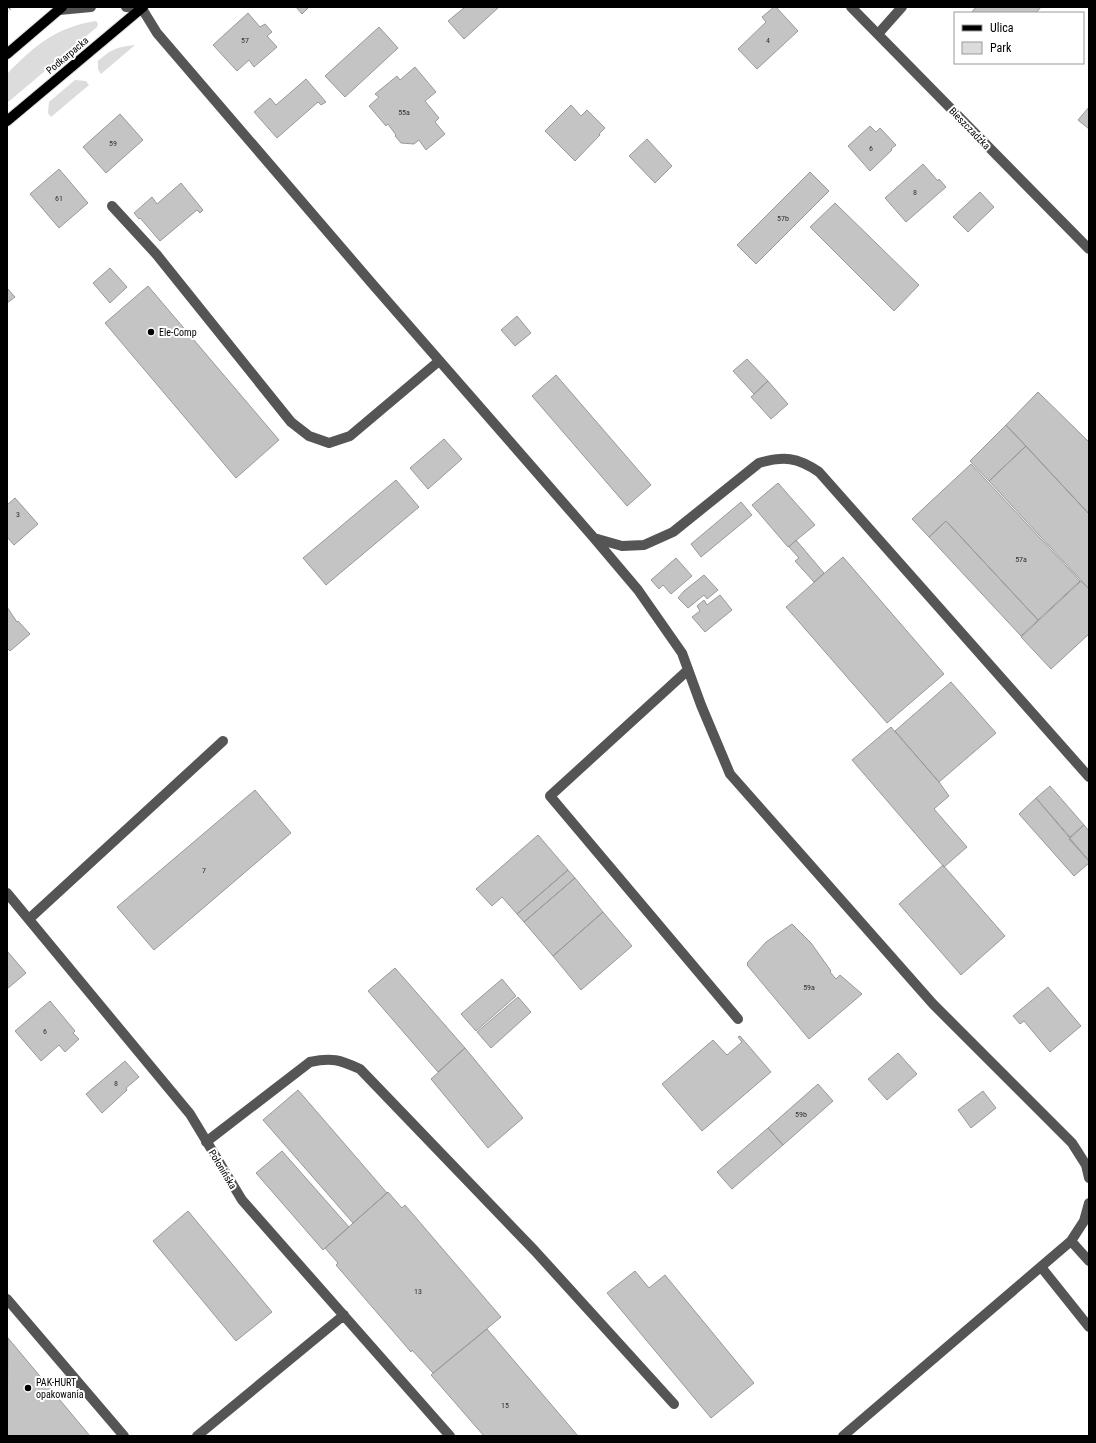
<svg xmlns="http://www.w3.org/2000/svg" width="1096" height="1443" viewBox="0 0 1096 1443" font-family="'Roboto Condensed',sans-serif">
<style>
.green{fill:#dcdcdc}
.building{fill:#c4c4c4;stroke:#999}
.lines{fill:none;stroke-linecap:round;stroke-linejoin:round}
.major-casing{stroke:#dbdbdb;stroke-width:12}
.path{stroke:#777;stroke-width:2.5;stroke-dasharray:1 2;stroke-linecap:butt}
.minor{stroke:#555;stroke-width:10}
.major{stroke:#000;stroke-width:10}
.poi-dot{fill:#000;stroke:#fff;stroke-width:1.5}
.labels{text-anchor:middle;stroke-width:4;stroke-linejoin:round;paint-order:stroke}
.number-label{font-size:8px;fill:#313131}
.street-label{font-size:10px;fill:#000;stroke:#fff}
.poi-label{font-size:10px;fill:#000;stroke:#fff;text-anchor:start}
</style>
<rect width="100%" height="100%" fill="#fff"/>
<path class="green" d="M96,21L98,24L97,27L7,103V74C34,46 56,27 96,21Z
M135,45L101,74L98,69V61C112,49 116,47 135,45Z
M75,80L86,81L89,85L51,117L48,113L49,102Z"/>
<path class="building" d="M296,7H309L302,14Z
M465,7H499L464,39L448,21Z
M774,7H776L798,31L757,69L738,49L766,22L762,17Z
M976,7H1041L1036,13H971Z
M248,13L260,27L265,24L272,32L267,36L277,47L254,67L249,60L237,71L213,45Z
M379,27L398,48L345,97L325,76Z
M415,67L436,92L425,101L439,118L435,122L445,134L426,150L419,140L414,144L401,143L395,136L396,135L388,124L386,126L369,106L379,97L375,94L397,76L400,80Z
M306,79L326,102L321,105L318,102L277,138L254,112L270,98L276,105Z
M571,105L581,116L587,110L605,128L599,134L600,135L575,161L545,131Z
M1089,107V129L1078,120Z
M120,114L143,140L106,173L83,147Z
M870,126L876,132L880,128L896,145L891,149L892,150L870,171L848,146Z
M647,139L672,166L655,183L629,156Z
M923,164L938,181L939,179L946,187L906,222L885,198Z
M59,169L88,203L59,228L30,194Z
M810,172L829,191L756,264L737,245Z
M181,183L203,210L200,213L197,210L160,241L140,218L139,219L134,213L152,197L157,204Z
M980,192L994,207L968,232L953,217Z
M835,203L919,285L894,311L810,227Z
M110,268L127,287L110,303L93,283Z
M148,286L279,440L236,478L105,323Z
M7,288L15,297L7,303Z
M517,316L531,333L515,346L501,330Z
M747,359L768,381L754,394L733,371Z
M556,375L651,485L627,506L532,396Z
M768,381L788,404L771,419L751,397Z
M1038,392L1089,442V514L1006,425Z
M1006,425L1026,446L989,481L970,461Z
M444,439L462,459L428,489L410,468Z
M1026,446L1089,514V589L989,481Z
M971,464L1080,581L1038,620L946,521L929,537L912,519Z
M396,480L419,507L326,585L303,558Z
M778,483L815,525L788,547L752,505Z
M15,498L38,524L14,545L7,537V505Z
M741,502L752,515L701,557L691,544Z
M946,521L1038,620L1021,636L929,537Z
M796,540L824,573L814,582L795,561L799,558L789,547Z
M843,557L944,674L887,723L786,607Z
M676,558L692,576L671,594L663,585L659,589L651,580Z
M704,575L718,590L707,599L704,595L688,608L678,598L684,591Z
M1081,581L1089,589V634L1051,669L1021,637Z
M720,595L732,610L705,632L692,617L700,611L697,606L704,600L707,605Z
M7,607L17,622L18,621L30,634L10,651L7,648Z
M951,682L996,733L939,782L895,731Z
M891,727L939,782L949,796L934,809L967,847L944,867L852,760Z
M1050,786L1084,825L1070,837L1036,798Z
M255,790L291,833L154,950L117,907Z
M1036,798L1089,861V863L1074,876L1019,814Z
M1084,825L1089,831V861L1069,839Z
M538,835L568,870L517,914L502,897L492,906L476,889Z
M943,865L1005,936L961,975L899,904Z
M568,870L575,878L524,922L517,914Z
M575,878L603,912L553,956L524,922Z
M603,912L632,946L581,990L553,956Z
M792,924L811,943L831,971L830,972L836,979L840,975L862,994L809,1039L747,965L748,964L747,963L766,942Z
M7,951L26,973L7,989Z
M395,968L465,1048L438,1072L368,991Z
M502,979L516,996L476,1031L461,1014Z
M1048,987L1081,1026L1050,1052L1024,1021L1020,1024L1013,1016Z
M518,997L531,1012L491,1048L477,1032Z
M50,1001L75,1031L73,1033L79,1039L65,1052L59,1045L41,1061L15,1031Z
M740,1036L771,1072L702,1131L662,1084L713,1040L727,1055L742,1042L738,1037Z
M465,1048L523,1118L488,1148L431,1079Z
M898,1053L917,1074L887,1100L868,1079Z
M125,1061L139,1077L126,1088L127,1090L102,1113L86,1094Z
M818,1084L833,1101L783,1145L768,1128Z
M298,1090L387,1193L353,1223L263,1120Z
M983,1091L996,1108L971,1128L958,1110Z
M768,1128L783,1145L732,1189L717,1172Z
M282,1151L349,1227L323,1250L256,1173Z
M388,1192L402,1208L405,1205L501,1317L433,1373L412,1350L411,1352L336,1265L338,1263L325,1248Z
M188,1211L272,1312L236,1341L153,1241Z
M635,1271L649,1288L665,1275L754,1383L711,1418L607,1293Z
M487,1329L578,1436H484L431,1375Z
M8,1338L90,1436H7Z"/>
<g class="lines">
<defs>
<path id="major" d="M7,54L62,7
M7,121L143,7"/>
</defs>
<use href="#major" class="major-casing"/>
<path class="path" d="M7,11L12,7"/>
<path class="minor" d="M126,7L141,8
M141,7L157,33L375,287L594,538L622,546L644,545L673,532L759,463C784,456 797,457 819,472L1089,777
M851,7L1089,249
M59,10L91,7
M878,34L902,7
M112,206L157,255L291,422L309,436L329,443L350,436L439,361
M594,538L638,590L682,653L701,705L730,774L933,1004L1072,1143L1086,1165L1089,1178
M688,670L550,796L738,1019
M7,893L190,1114L242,1200L450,1436
M29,919L223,741
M206,1142L310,1062C332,1057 340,1060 360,1069L535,1251L674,1404
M1071,1241L1089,1261
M1041,1267L1089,1327
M7,1299L124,1436
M197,1436L344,1315
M843,1436L1071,1241L1084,1221L1089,1203"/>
<use href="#major" class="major"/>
</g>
<g class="poi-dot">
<circle cx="151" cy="332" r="4"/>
<circle cx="28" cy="1388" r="4"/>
</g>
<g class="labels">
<g class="number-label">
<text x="245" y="43">57</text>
<text x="768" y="43">4</text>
<text x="404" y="115">55a</text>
<text x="113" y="146">59</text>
<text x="871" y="151">6</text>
<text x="915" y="195">8</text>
<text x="59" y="201">61</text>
<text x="783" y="221">57b</text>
<text x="18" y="517">3</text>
<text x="1021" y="562">57a</text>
<text x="204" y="873">7</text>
<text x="809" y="990">59a</text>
<text x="45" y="1034">6</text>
<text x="116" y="1086">8</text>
<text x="801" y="1117">59b</text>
<text x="418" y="1294">13</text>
<text x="505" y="1408">15</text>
</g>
<g class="street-label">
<text transform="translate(67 55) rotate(-40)" y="4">Podkarpacka</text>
<text transform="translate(970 128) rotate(46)" y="4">Bieszczadzka</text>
<text transform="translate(223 1169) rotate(59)" y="4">Połonińska</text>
</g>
<g class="poi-label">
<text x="159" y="336">Ele-Comp</text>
<text x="36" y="1386">PAK-HURT<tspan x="36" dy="12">opakowania</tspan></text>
</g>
</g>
<rect width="1096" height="1443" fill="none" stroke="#000000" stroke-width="16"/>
<rect x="954" y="12" width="130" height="52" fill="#ffffff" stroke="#999999"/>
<rect x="962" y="25" width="20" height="6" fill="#000000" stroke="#999999"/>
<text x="990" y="32" font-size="12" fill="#000000">Ulica</text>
<rect x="962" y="42" width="20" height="12" fill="#dcdcdc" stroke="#999999"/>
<text x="990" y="52" font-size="12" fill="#000000">Park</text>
</svg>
